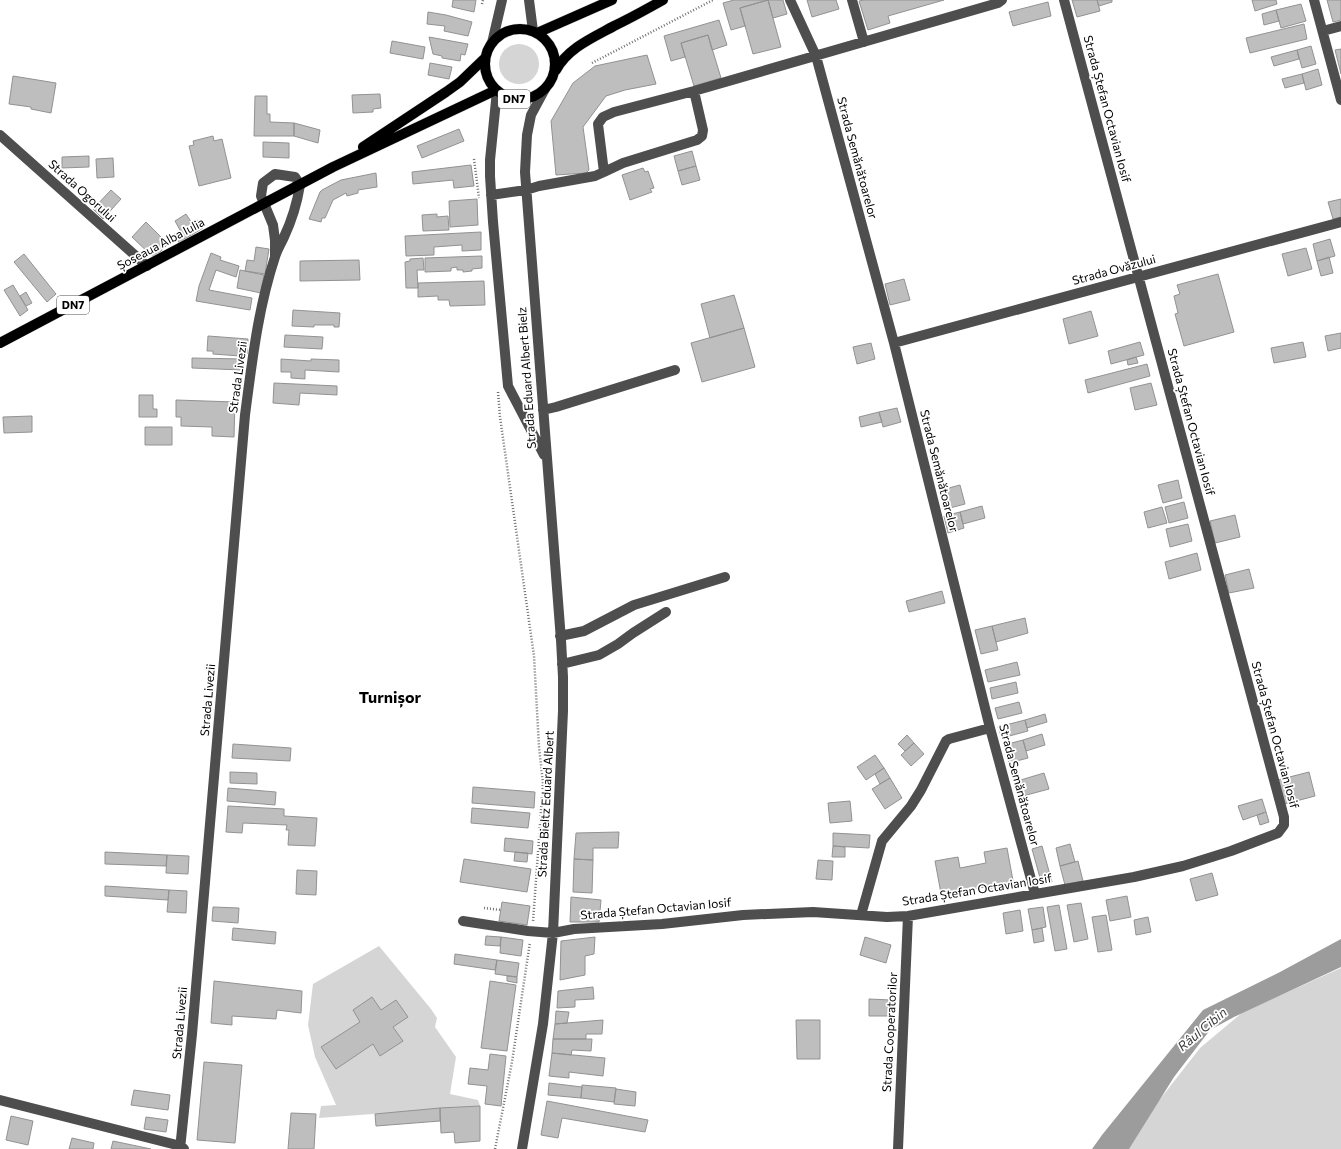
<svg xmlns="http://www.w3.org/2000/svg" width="1341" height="1149" viewBox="0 0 1341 1149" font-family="Commissioner,sans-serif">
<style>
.green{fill:#d5d5d5}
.water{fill:#9c9c9c}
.building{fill:#bebebe;stroke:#929292}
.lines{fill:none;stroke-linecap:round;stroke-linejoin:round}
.major-casing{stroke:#dbdbdb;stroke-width:11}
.path{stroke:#707070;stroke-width:2.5;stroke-dasharray:1 2;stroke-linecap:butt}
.minor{stroke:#4e4e4e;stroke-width:10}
.major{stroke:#000;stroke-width:10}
.labels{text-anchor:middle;stroke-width:3.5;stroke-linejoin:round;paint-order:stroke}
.shield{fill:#fff;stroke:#4c4c4c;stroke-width:1}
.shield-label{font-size:11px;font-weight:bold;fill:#000}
.street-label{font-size:12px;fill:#000;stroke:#fff}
.water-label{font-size:13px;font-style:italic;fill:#3d3d3d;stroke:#fff}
.district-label{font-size:16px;font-weight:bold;fill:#000;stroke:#fff}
</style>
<rect width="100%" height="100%" fill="#fff"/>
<path class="green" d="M499 64a20 20 0 1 1 40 0a20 20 0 1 1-40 0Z
M379,946L431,1009L437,1018L435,1027L456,1057L450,1094L478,1100L480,1106L319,1118L321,1106L336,1105L315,1057L308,1025L313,984Z
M1341,968V1149H1117L1161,1098L1200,1048L1243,1012Z"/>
<path class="water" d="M1341,939V967L1234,1017L1210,1030L1174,1077L1129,1149H1092L1102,1135L1203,1010L1280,972Z"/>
<path class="building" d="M453,0H476L474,12L452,7Z
M734,0H783L787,14L773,18L768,0L740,8L745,26L731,30L723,3Z
M768,0L781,47L753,54L740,8Z
M807,0H836L839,9L812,17Z
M864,0H944L888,16L890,23L868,30L859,1Z
M1072,0H1097L1100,11L1077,17Z
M1097,0H1112V2L1099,6Z
M1252,0H1276L1277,4L1255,11Z
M1327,0H1341V20L1333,22Z
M1048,2L1051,16L1013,26L1009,12Z
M1301,4L1306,21L1281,28L1276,10Z
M1276,10L1279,21L1264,25L1262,14Z
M428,12L446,15L472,22L468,36L444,31L445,26L427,24Z
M719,20L727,45L712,50L708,35L681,43L685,57L671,61L664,36Z
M1304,24L1307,39L1250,53L1246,38Z
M708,35L721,78L694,86L681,43Z
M429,37L468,44L465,55L461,54L460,61L442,58V56L433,54Z
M392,41L425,47L423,59L390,53Z
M1311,46L1316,64L1302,68L1297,50Z
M1341,49V74L1335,50Z
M1297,50L1299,59L1274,66L1271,57Z
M647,55L656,84L625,90L606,96L583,127L589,170L586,173L556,175L551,121L573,83L595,66Z
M430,63L452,67L449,79L428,75Z
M1318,69L1322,85L1306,90L1302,74Z
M1302,74L1304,83L1285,88L1282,79Z
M13,76L56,83L51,113L31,109V107L9,104Z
M380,94L381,108L373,109V112L353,113L352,95Z
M255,96H267V114H270V122L294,123V136H254Z
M294,123L320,130L318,143L294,136Z
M459,129L464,141L422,158L417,146Z
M213,136L214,141L222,139L231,178L199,186L189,146L194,145L193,141Z
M263,142L289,143V158L263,157Z
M692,151L696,166L678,171L674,156Z
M89,156V167L62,168V157Z
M113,158L114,177L97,178L96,159Z
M471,165L474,186L454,188L453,180L413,184L412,172Z
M696,166L700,180L682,185L678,171Z
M643,168L645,172L648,171L654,188L650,189L652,192L630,200L622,175Z
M376,173L377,187L358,190V193L347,196L346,193L333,200L325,218H322L321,222L309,219L320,192L322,190L341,180Z
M111,190L121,199L103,219L93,209Z
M477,199L478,225L450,227L449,201Z
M1341,199V217L1333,219L1328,202Z
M186,214L192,223L198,220L203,228L185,239L175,221Z
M437,214V217L448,216L449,230L423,231L422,215Z
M146,222L168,244L154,258L132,237Z
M180,231L185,239L179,243L174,234Z
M481,232V250L462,251V245L434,247V255L406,256L405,236Z
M1330,239L1335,256L1317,261L1313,244Z
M256,247L269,249L265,274L245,271L247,260L254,261Z
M1306,248L1312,269L1288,276L1282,254Z
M211,253L221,257L220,260L239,266L236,277L216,270L209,290L252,298L250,310L196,301L199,286Z
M24,254L56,294L47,302L14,262Z
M482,256V268L472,269V271L463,272V270H457V267L451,268V271L425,272V258Z
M1329,257L1333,273L1321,276L1317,261Z
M423,258L424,270H417L418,288H406L405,262L410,261V259Z
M359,260L360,280L300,281V261Z
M240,270L264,275L261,293L237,288Z
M1218,274L1234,332L1184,346L1175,314L1178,313L1174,296L1180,294L1177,285Z
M904,279L910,300L890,305L885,284Z
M484,281L485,305L450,306L449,300H438V296L418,297V283Z
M13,285L28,310L20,316L4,290Z
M26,292L32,303L26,306L20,296Z
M734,295L744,328L710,338L701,304Z
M293,310L340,313L339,327H334V325H314V327L292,326Z
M1091,311L1098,336L1069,344L1063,319Z
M744,328L755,367L702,382L691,343Z
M1341,333V348L1328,351L1325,336Z
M285,335L323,337L322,349L284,347Z
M208,336L248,339L247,354H240V356L213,354V351H207Z
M1140,342L1144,355L1111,364L1108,351Z
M1303,342L1306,357L1274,363L1271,348Z
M871,343L875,359L857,364L853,347Z
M1136,357L1138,363L1128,365L1127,360Z
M192,358L242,359V370L192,368Z
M281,359L311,361V359L339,360V372L305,370V379L291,378V372H281Z
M1147,364L1150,376L1088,393L1085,380Z
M274,383L337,386V395L300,393L299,405L273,403Z
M1151,383L1157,405L1135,410L1130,388Z
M139,395H153V409H157V417H139Z
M176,400L235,402L234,437L212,436V427L181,426V417H176Z
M897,408L901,422L883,427L879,412Z
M879,412L882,422L861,427L859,417Z
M32,416V432L4,433L3,417Z
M145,427H172V445H145Z
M1178,480L1182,498L1163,503L1158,485Z
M960,485L965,504L946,509L941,490Z
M1184,502L1188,518L1169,523L1165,507Z
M982,506L985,518L963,524L960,512Z
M1162,507L1167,523L1148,528L1144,512Z
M960,512L964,528L948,533L944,516Z
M1235,515L1240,537L1215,543L1210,521Z
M1188,524L1192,541L1170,547L1166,529Z
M1197,553L1201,570L1169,579L1165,562Z
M1249,569L1254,588L1229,593L1225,575Z
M942,591L945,603L909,612L906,601Z
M1025,618L1028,633L996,642L992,626Z
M992,626L998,650L981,654L975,630Z
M1017,662L1020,675L988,682L985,670Z
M1016,682L1018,693L992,699L990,688Z
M1019,702L1022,713L998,719L995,708Z
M1045,714L1047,722L1027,728L1025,720Z
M1025,720L1028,731L1002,738L998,727Z
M1042,734L1045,745L1026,751L1023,740Z
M907,735L914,743L905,751L898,744Z
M1023,740L1028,758L1009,763L1004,745Z
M914,743L924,754L911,766L901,755Z
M233,744L291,748L290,761L232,758Z
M875,755L884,768L866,780L857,767Z
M884,768L890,778L880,784L875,774Z
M230,772L257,773V784L230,783Z
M1309,772L1315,796L1285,804L1278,780Z
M1044,773L1049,789L1019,797L1014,782Z
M890,778L902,798L885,809L872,789Z
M473,787L535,792L534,808L472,803Z
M228,788L276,792L275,805L227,801Z
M1262,799L1266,812L1243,820L1238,806Z
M850,801L852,821L830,823L828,803Z
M228,806L284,809V816L317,818L315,846L288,845L289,830H286L287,825L243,823L242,833L226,832Z
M472,808L530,813L528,828L471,823Z
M1266,812L1269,822L1260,825L1257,815Z
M619,832L618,848H593V860L574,859L576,833Z
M833,833L870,835L869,848L833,846Z
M505,838L533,841L532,854L504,851Z
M1070,844L1075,862L1060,866L1056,848Z
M833,846L845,847V857H832Z
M1042,846L1052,882L1042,885L1032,849Z
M1007,848L1014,886L991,891L990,886L962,891L963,895L942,899L935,861L958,857L960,868L986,863L984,852Z
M105,852L167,855L166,866L105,864Z
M515,852L528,853L527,862L514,861Z
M167,855L189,856L188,874L166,873Z
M464,859L531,869L527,892L460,882Z
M574,859L593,860L592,893L573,892Z
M818,860L833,861L832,880L816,879Z
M1078,861L1083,881L1065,885L1060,866Z
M297,870L317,871L316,895L296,894Z
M1212,873L1218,895L1196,901L1190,879Z
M105,886L169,890L168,900L105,896Z
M169,890L187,891L186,913L167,912Z
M1127,896L1131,917L1110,921L1106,900Z
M571,897L601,900L599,922H570Z
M502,902L530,906L527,925L499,921Z
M1081,903L1088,939L1074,942L1067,905Z
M1059,905L1067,949L1055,951L1047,907Z
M213,907L239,908L238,923L212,921Z
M1043,907L1046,927L1032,930L1028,909Z
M1020,910L1023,931L1006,934L1003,913Z
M1106,915L1112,950L1098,952L1092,917Z
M1148,917L1151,932L1136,935L1134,920Z
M233,928L276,932L275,944L232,940Z
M1042,928L1044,941L1034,943L1032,930Z
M486,936L501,937L500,946L485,945Z
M501,937L523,940L521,956L500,953Z
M595,937L594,954L585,956V975L560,980L561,941Z
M865,937L891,945L886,963L860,955Z
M455,954L497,960L495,970L454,964Z
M497,960L519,963L517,977L495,974Z
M507,976L517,977V983L507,981Z
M214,981L302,991L301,1013L277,1010L276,1019L232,1016V1025L211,1023Z
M490,981L516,985L507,1051L481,1048Z
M593,987L594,999L575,1000V1007L557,1008L558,991Z
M372,997L381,1010L396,1000L408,1017L393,1027L403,1041L380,1056L373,1044L336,1069L321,1047L360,1022L353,1010Z
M869,999L891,1000L890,1016H869Z
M556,1011L569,1012L567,1023L555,1024Z
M603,1020L602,1034H586V1039H553L555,1024Z
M796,1020H820V1059H797Z
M553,1039H592L591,1051L572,1050L571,1055L552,1053Z
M552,1053L605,1058L603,1076L569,1072V1078L549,1076Z
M490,1054L506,1056L501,1106L485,1104L487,1086L468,1084L470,1068L488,1070Z
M204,1062L242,1065L235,1143L197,1140Z
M549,1083L582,1087L581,1098L548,1095Z
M582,1085L616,1088L614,1102L581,1098Z
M616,1089L636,1092L635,1106L614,1104Z
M134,1090L170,1095L168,1110L131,1105Z
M547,1101L648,1120L645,1132L562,1118L558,1138L541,1135Z
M480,1106V1141L455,1143L454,1132L441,1133L440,1108Z
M440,1108V1121L376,1126L375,1114Z
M291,1113L316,1114L314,1149H288Z
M11,1116L33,1121L28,1145L6,1140Z
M146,1117L168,1120L166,1132L144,1129Z
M72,1138L94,1143L93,1149H69Z
M113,1141L151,1149H111Z"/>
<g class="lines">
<defs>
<path id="major" d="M485 64a35 35 0 1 1 70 0a35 35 0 1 1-70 0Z
M537,33L612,0
M556,70C568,48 592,38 614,26C631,18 647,9 663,0
M363,147L446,92L460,82L485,58
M0,343L333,167L496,90"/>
</defs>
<use href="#major" class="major-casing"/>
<path class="path" d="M482,4L483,0
M592,63L713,0
M474,159L479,198
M498,392L500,417L534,656L539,747L543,783L533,922
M484,908L501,910
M495,1149L512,1062L530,942"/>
<path class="minor" d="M529,0L533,31
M790,0L816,56L894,343L990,728L1035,894
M852,0L864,42
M1314,0L1341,100
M1323,31L1341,26
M492,43L502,0
M497,91L490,160V176L493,222L508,386L544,455
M0,135L147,266
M604,172L623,163L697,140L702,136L703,130L694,91
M491,195L526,190L539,186L595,176L604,172L598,124L603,117L614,112L694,91L998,3L1002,0
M894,343L1341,222
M543,410L556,407L675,370
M560,636L584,631L634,605L725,577
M562,664L599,655L618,644L633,633L666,612
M861,915L882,841L911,806L921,790L946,741L949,739L990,728
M463,921L528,931L553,933L574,929L662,924L743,915L813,912L887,917L908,916L1134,877L1183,866L1231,851L1278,833L1284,825V817L1064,0
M0,1100L181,1146L184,1149
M180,1149L192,1034L245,415C252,362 258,308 275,257C277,250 281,244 284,237C292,220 297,204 300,185L295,177L275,174L263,183L261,196L273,225L275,240V256
M522,1149L543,1024L553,933L563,711V677L561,640L525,172L527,135L531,115L545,89
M898,1149L908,916"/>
<use href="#major" class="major"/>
</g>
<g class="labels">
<g class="shield">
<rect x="498" y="90" width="32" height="18" rx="3"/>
<rect x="57" y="296" width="32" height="18" rx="3"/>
</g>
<g class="shield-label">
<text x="514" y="103">DN7</text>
<text x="73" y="309">DN7</text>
</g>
<g class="street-label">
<text transform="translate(1107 109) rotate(75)" y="4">Strada Ștefan Octavian Iosif</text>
<text transform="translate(857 158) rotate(75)" y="4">Strada Semănătoarelor</text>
<text transform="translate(82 191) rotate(42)" y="4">Strada Ogorului</text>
<text transform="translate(161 244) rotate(-28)" y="4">Șoseaua Alba Iulia</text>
<text transform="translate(1114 270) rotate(-15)" y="4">Strada Ovăzului</text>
<text transform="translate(238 377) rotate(-82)" y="4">Strada Livezii</text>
<text transform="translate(527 378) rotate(-94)" y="4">Strada Eduard Albert Bielz</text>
<text transform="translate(1191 422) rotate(75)" y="4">Strada Ștefan Octavian Iosif</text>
<text transform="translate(939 471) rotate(76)" y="4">Strada Semănătoarelor</text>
<text transform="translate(208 700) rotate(-85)" y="4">Strada Livezii</text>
<text transform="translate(1275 735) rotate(75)" y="4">Strada Ștefan Octavian Iosif</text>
<text transform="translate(1019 785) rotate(75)" y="4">Strada Semănătoarelor</text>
<text transform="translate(546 804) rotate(-87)" y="4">Strada Bieltz Eduard Albert</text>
<text transform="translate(977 890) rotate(-9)" y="4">Strada Ștefan Octavian Iosif</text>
<text transform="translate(656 909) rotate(-5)" y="4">Strada Ștefan Octavian Iosif</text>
<text transform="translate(180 1023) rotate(-85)" y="4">Strada Livezii</text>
<text transform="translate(890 1032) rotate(-87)" y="4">Strada Cooperatorilor</text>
</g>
<g class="water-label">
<text transform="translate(1202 1029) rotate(-40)" y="5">Râul Cibin</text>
</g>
<g class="district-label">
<text x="390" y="703">Turnișor</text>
</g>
</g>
</svg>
